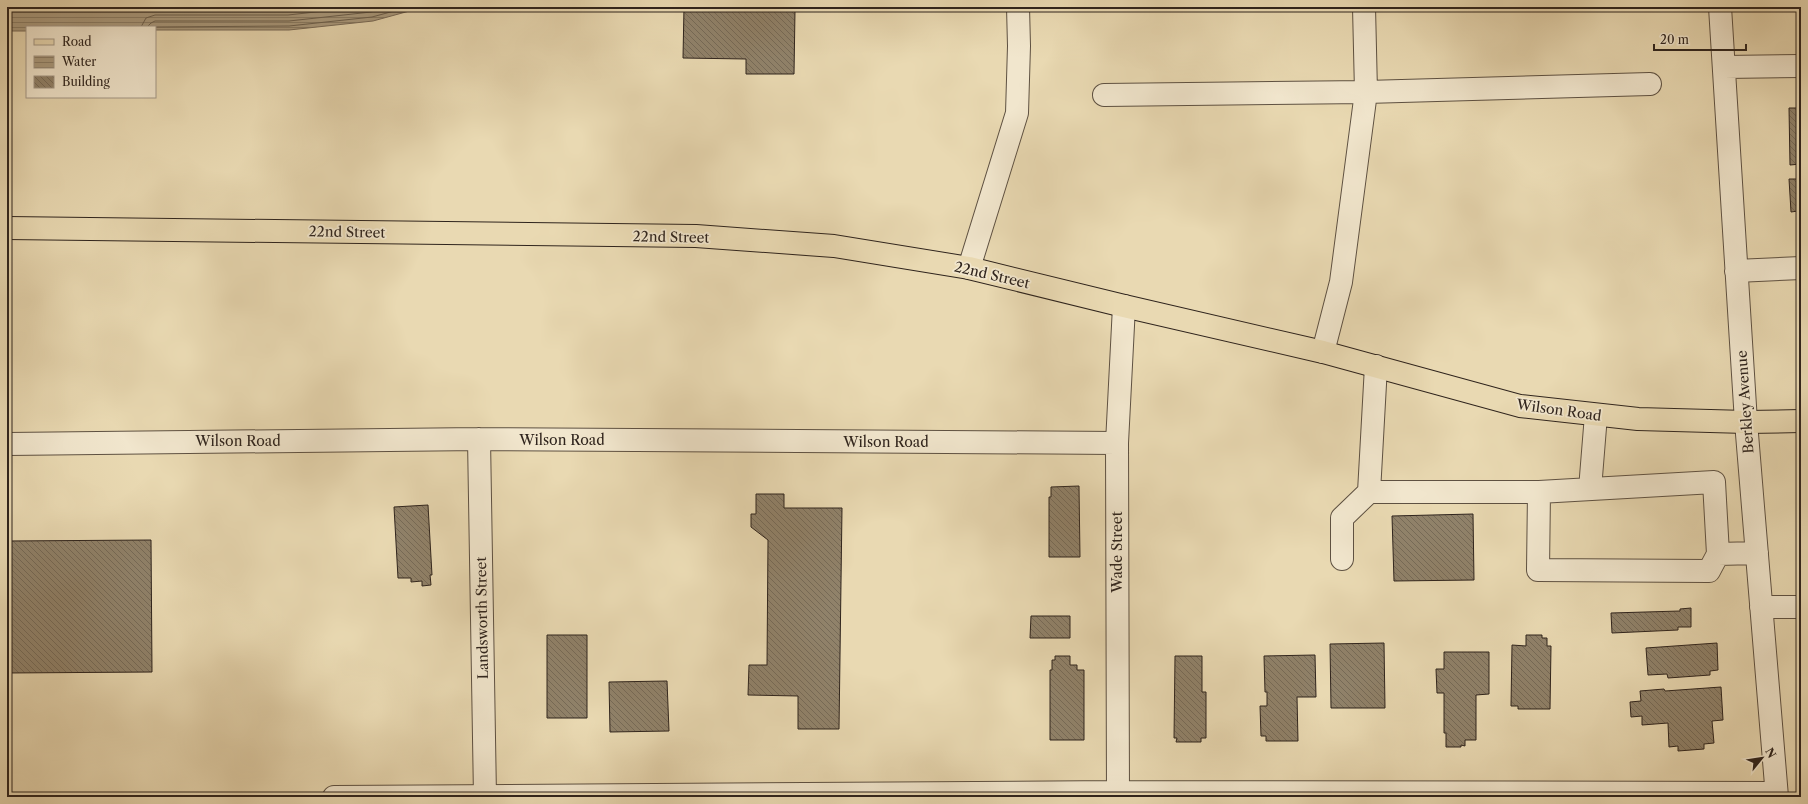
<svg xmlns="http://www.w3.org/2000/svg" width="1808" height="804" viewBox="0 0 1808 804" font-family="'Libre Caslon Text',serif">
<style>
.water{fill:url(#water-rules);stroke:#796b58}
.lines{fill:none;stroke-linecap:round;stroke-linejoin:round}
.shore{stroke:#6c604e;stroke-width:1}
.building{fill:url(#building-back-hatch);stroke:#2f241d}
.minor-casing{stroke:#5e5142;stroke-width:24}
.major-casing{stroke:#2f241d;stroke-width:24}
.minor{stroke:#f1e6cd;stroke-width:22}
.major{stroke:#e9d9b2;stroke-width:22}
.labels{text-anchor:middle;stroke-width:3.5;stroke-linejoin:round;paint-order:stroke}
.street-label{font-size:14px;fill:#2f241d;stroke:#f1e6cd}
</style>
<defs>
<pattern id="water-rules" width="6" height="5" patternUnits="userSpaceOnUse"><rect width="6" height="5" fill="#aa9b7f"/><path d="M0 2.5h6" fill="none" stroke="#8b7e67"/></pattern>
<pattern id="building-back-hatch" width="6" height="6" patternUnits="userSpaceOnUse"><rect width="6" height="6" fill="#90826a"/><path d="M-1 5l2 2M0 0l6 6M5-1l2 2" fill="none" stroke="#766a57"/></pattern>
</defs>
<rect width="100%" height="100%" fill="#e9d9b2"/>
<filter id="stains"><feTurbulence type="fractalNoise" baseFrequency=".005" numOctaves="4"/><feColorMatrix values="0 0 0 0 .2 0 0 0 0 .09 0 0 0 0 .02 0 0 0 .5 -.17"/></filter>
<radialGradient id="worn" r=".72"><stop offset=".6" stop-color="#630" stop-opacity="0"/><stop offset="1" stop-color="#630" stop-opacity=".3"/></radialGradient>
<path class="water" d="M7,7H424L373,21L289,30H155V27H27V31H7Z"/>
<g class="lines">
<path class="shore" d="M141,27L146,18L155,15H288L361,7
M147,27L151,23L155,21H289L371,12L390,7
M153,27L289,26L372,17L409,7"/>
</g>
<path class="building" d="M684,7H798V10H795L794,74H746V59L683,58Z
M1789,108H1801V164L1790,165Z
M1789,179H1801V231H1799L1798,211L1791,212Z
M1079,486L1080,557H1049V497H1051V487Z
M756,494H784V508H842L839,729H798V696L748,695L749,665H767L768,540L751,527V514H756Z
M428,505L432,575H430L431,585L422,586V581L411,582V578H398L394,507Z
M1473,514L1474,580L1394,581L1392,516Z
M151,540L152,672L7,673V541Z
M1691,608V627H1678V630L1612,633L1611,613L1680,611V609Z
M1031,616H1070V638H1030Z
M547,635H587V718H547Z
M1526,635H1542V638H1547V646H1551L1550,709H1518V706H1511L1512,645L1526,646Z
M1384,643L1385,708H1331L1330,644Z
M1717,643L1718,670L1710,671V675L1668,678L1667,674L1648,675L1646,648Z
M1444,652H1489V694L1476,695V740H1465V746L1461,745V747H1446V733H1444V693H1437L1436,669H1444Z
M1315,655L1316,697H1297L1298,741H1266V736H1261L1260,706H1267V692H1265L1264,656Z
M1055,656H1070V665H1077V670H1084V740H1050V670H1052V660H1055Z
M1175,656H1202V692H1206V738H1201V742H1176L1177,738H1174Z
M667,681L669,731L610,732L609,682Z
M1721,687L1723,720L1712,721L1714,743L1704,744V749L1678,751V746L1669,747L1668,723L1642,725V716L1631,717L1630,702L1641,701L1640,691L1664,689L1665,691Z"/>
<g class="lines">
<defs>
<path id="minor" d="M1720,7L1746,422L1777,797
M1724,67L1801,66
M1104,95L1366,92L1650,84
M969,268L1017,113L1019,46L1018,7
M1736,271L1801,268
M1323,352L1341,282L1366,92L1364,7
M1376,366L1369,492H1539L1714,482L1718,554L1757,553
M479,439L485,797
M7,444L479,439L1117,443
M1590,489L1596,415
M1539,492L1538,570L1709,571L1718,554
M1342,559V518L1369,492
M1761,607H1801
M334,797L1118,792L1776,793
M1118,797L1117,443L1124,306"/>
<path id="major" d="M7,228L696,236L834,246L969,268L1124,306L1323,352L1520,406L1638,419L1746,422L1801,421"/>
</defs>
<use href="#minor" class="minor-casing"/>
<use href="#major" class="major-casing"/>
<use href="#minor" class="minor"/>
<use href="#major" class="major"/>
</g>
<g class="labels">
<g class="street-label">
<text transform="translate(347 232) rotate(1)" y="5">22nd Street</text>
<text transform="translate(671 237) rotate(1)" y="5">22nd Street</text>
<text transform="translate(992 275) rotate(13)" y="5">22nd Street</text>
<text transform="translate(1745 402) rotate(-94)" y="5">Berkley Avenue</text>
<text transform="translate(1559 410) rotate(8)" y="5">Wilson Road</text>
<text x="562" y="445">Wilson Road</text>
<text x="238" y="446">Wilson Road</text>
<text x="886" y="447">Wilson Road</text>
<text transform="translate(1117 552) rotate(-90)" y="5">Wade Street</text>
<text transform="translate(482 618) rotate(-91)" y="5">Landsworth Street</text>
</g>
</g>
<rect width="1808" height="804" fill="none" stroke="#e9d9b2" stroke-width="24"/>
<rect x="8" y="8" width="1792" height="788" fill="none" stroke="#2f241d" stroke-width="2"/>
<rect x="12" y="12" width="1784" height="780" fill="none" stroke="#2f241d"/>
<rect x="26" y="26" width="130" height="72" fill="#f1e6cd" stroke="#a39887"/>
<rect x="34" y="39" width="20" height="6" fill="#e9d9b2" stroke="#a39887"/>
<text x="62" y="46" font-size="12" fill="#2f241d">Road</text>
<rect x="34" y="56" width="20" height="12" fill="url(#water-rules)" stroke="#a39887"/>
<text x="62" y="66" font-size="12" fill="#2f241d">Water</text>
<rect x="34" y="76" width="20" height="12" fill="url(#building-back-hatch)" stroke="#a39887"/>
<text x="62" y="86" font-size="12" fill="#2f241d">Building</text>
<g transform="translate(1762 758) rotate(60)" stroke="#f1e6cd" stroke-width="3" paint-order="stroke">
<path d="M0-3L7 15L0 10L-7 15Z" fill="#2f241d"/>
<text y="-6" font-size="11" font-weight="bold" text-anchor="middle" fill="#2f241d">N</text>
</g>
<path d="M1654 44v6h92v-6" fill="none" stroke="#2f241d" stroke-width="2"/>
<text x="1660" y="44" font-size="12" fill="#2f241d" stroke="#f1e6cd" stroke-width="3" paint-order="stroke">20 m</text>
<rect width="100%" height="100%" filter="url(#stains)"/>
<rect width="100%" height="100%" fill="url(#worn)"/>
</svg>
